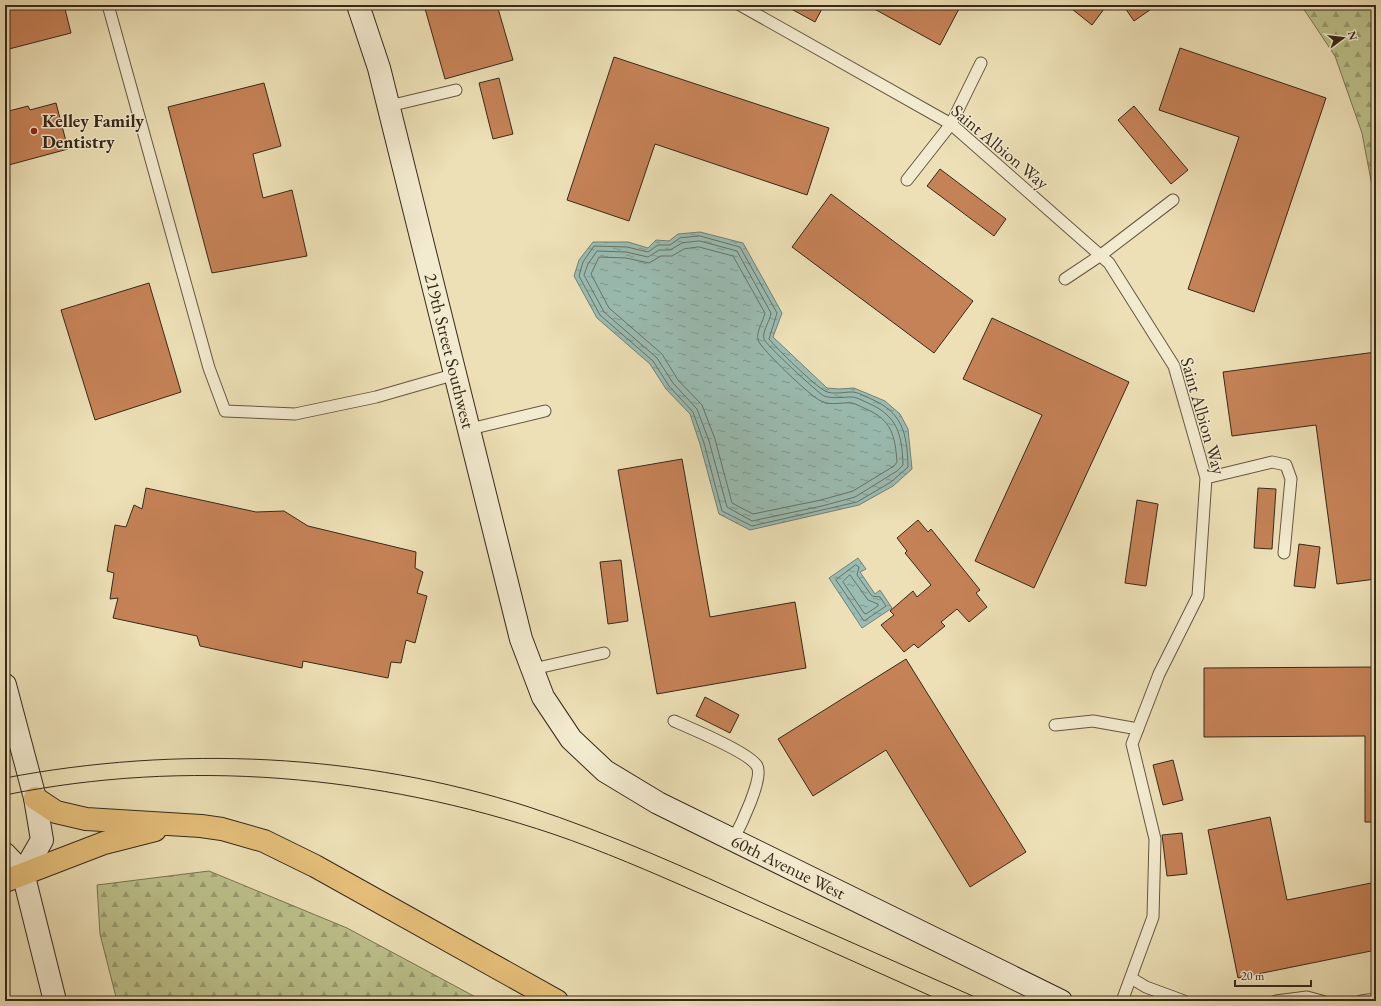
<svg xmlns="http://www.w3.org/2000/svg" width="1381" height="1006" viewBox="0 0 1381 1006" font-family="'EB Garamond',serif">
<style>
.forest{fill:url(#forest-firs);stroke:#797552}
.water{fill:url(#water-ripples);stroke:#728175}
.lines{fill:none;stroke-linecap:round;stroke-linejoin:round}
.shore{stroke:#687266;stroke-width:1}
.building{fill:#c68257;stroke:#362919}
.lane-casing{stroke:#645740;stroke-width:13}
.secondary-casing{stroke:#362919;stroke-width:24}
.highway-casing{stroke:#362919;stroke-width:24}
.lane{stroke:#f3ebd0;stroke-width:11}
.secondary{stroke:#f3ebd0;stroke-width:22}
.highway{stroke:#e6c07b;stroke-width:22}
.tram{stroke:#362919;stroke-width:1}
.poi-dot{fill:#8f2418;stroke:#f3ebd0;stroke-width:1.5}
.labels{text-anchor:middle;stroke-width:3;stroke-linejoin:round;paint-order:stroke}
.poi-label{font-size:18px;font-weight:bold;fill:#362919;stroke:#f3ebd0;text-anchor:start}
.street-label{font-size:18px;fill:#362919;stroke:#f3ebd0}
</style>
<defs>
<pattern id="forest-firs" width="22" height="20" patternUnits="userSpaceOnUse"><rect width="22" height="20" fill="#bcc18b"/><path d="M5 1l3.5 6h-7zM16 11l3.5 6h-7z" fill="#9a9d71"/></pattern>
<pattern id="water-ripples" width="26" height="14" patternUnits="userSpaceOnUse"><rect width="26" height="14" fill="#9abcb2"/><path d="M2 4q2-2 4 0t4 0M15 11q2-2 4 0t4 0" fill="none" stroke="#7e9990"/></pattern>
</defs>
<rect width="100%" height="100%" fill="#ede0b6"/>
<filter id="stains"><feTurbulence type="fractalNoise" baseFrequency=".005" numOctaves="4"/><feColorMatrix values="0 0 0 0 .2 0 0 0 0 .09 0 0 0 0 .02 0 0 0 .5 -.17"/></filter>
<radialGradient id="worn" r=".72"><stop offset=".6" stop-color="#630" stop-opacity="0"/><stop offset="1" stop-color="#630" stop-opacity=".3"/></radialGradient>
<path class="forest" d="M1301,5H1376V207L1362,133L1335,56Z
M209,871L347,928L483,1001H117L100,934L97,885Z"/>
<path class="water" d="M700,232L743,243L782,313L773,337L827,388L839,389L854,388L885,401L900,414L908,429L912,469L893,486L859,505L750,530L719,514L700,444L690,414L666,389L650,364L597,318L574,276L579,260L593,242H628L648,248L656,240L669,241L678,234Z
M858,558L866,569L860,572L875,594L880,590L892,608L862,628L829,578Z"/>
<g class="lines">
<path class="shore" d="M700,236L740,247L777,313L769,339C776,348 815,386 825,391C833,395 843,392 852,392C858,392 864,396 869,398C903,412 907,433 908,467L891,482L857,502L752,526L722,511L704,443L693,412L669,386L653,361L600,315L579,276L583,262L594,246L627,247L648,252L658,245H670L680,238Z
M700,241L737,251L771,313C770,321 762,331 764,339C765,344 818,393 824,396C833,399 842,397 851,397C857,397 863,401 868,403C898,416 902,435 903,465L897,471L855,497L822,506L752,521L727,507L709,441L697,409L673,383L657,358L604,312L584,275L588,264L597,251L626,252L648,257L659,250H670L682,243Z
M699,247L733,256L765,313C763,322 756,331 758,340C760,348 812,398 821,401C831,406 841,402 852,403C856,404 862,407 866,409C892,420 895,436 897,462L894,466L853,491L821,500L753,514L732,503L715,439L702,405L678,380L662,354L609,308L591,274L599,257L626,258L649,263L661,256H672L684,249Z
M856,565L859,567L857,575L872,596L880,597L886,606L864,621L836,580Z
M850,575L868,600L878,604V606L866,614L864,613L843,582Z"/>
</g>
<path class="building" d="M5,5H64L71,33L5,50Z
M424,5H497L513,60L445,79Z
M784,5H824L815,22Z
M867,5H961L940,45Z
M1067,5H1099L1104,9L1092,25Z
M1123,5H1157L1134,21Z
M1180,48L1326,98L1254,312L1188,289L1239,137L1159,110Z
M614,57L829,128L807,195L655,144L629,221L567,200Z
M499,78L513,134L493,139L479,83Z
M264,83L281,146L253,154L263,198L292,190L307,256L212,273L168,107Z
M56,103L68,149L5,166V112L28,106L30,110Z
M1134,106L1188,170L1171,184L1118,120Z
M940,169L1006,219L994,236L927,186Z
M831,194L973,301L934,353L792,247Z
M149,283L181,392L95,420L61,310Z
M992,318L1129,382L1034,588L975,561L1042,415L963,379Z
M1376,352V579L1337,584L1316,425L1232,436L1223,372Z
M682,459L710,617L795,602L806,668L657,694L618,470Z
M146,488L256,512L284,511L308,526L416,552L415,568L423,572L417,593L427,596L415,643L406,640L401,663L391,662L388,678L303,661L302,668L200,646L197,636L113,618L118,598L110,599L114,573L107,571L115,525L126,527L134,505L142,509Z
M1258,488L1276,489L1272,549L1254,548Z
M1137,500L1158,504L1146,586L1125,583Z
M918,520L928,532L931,529L980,590L976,593L987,607L969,622L957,609L941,622L945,626L918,648L914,644L904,652L881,625L894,615L890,611L913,591L917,597L931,585L905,553L907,551L897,538Z
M1299,544L1320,547L1315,588L1294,586Z
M621,560L628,621L608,624L600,562Z
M906,659L1026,852L970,887L886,750L813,796L778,739Z
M1376,667V822H1365V736L1204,737V668Z
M705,697L739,715L730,733L696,716Z
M1173,760L1183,800L1163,805L1153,765Z
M1270,817L1287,900L1376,882V950L1238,978L1208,830Z
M1182,833L1187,874L1167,876L1162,835Z"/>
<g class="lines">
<defs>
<path id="lane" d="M108,5L209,368L225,411L295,414L376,397L456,374
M740,5L951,124L1109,263L1174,366L1206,478L1198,596L1159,674L1132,744L1155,839L1153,917L1122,1001
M389,106L456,90
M907,180L951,124L981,63
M1065,279L1101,255L1173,200
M470,429L545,411
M1206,478L1272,462L1286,465L1291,479L1284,553
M533,669L604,653
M674,721C690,728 750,753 757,766C764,778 740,827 733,840
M1055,725L1093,721L1138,729
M1131,978L1146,987L1184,1001
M1276,1001L1307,997L1322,1001
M1361,1001L1376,999"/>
<g id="secondary">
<path id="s1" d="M358,5L379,68L521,639L543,697L571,739L605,771L658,803L1061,1001"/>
<path d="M5,685L35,798L42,840L23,873"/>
<path d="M5,854L23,873L55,1001"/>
</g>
<path id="highway" d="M35,798L56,812L86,819L201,826L222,829L264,841L315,866L557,1001
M5,881L104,843L155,830"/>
</defs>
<use href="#lane" class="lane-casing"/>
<use href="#secondary" class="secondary-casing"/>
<use href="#highway" class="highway-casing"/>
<use href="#lane" class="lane"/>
<use href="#secondary" class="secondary"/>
<use href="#highway" class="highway"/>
<path class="tram" d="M5,778C178,745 361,753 529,807C611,834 689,869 767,905C839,937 912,969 984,1001
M5,795C187,758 377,775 553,834C603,851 651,872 699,893C780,928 861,965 942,1001"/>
</g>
<circle class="poi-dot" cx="34" cy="131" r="4"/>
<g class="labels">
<g class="poi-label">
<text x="42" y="127">Kelley Family<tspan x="42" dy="21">Dentistry</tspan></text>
</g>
<g class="street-label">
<text transform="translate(1000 147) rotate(40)" y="6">Saint Albion Way</text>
<text dy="6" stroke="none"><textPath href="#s1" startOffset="358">219th Street Southwest</textPath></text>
<text transform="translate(1203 416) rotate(74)" y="6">Saint Albion Way</text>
<text dy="6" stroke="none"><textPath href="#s1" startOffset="1021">60th Avenue West</textPath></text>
</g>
</g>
<rect width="1381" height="1006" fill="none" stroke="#ede0b6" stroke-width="20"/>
<rect x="6" y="6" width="1369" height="994" fill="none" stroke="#362919" stroke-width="2"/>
<rect x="10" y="10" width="1361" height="986" fill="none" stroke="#362919"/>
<g transform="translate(1343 38) rotate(75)" stroke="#f3ebd0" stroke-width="3" paint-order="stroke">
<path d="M0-3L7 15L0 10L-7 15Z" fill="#362919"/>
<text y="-6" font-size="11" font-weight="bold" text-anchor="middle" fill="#362919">N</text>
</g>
<path d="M1235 980v6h76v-6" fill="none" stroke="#362919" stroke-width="2"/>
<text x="1241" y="980" font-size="12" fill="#362919" stroke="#f3ebd0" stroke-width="3" paint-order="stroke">20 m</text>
<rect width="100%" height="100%" filter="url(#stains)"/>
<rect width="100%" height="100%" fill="url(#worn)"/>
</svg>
